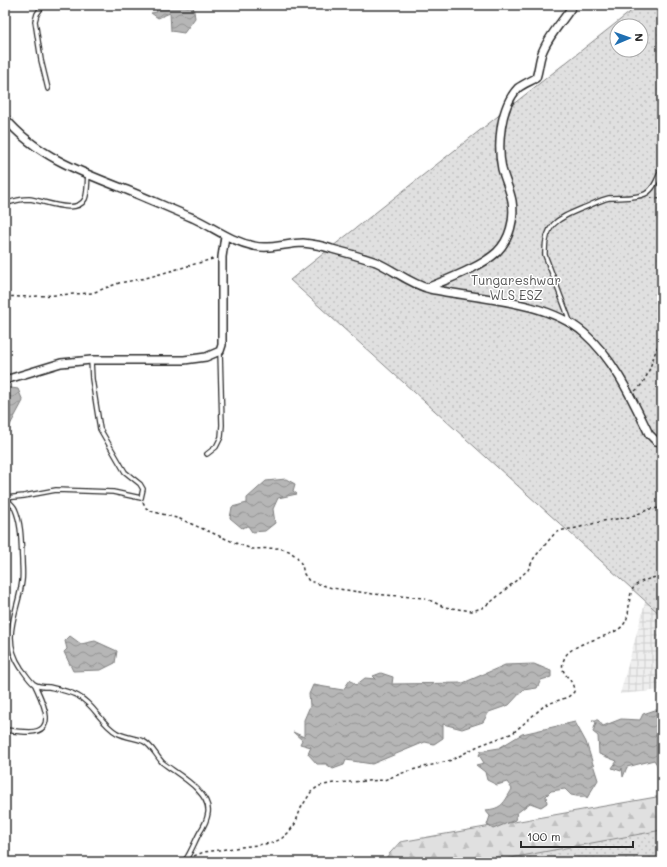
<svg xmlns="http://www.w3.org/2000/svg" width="667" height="867" viewBox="0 0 667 867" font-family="Mali,sans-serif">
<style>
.industrial{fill:url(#industrial-grid)}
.forest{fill:url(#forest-firs);stroke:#868686}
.park{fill:url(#park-dots);stroke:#868686;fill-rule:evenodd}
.water{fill:url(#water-waves);stroke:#7e7e7e}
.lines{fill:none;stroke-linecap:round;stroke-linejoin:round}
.service-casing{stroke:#2b2b2b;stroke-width:6}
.minor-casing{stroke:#2b2b2b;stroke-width:10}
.path{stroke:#2b2b2b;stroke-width:1.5;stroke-dasharray:3 3;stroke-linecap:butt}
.service{stroke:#fff;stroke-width:3.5}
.minor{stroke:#fff;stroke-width:7}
.labels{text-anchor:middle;stroke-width:3;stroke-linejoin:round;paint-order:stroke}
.park-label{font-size:13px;fill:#585858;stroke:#fff}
</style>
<defs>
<pattern id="industrial-grid" width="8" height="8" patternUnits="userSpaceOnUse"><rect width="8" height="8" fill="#efefef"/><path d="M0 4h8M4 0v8" fill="none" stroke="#cdcdcd"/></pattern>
<pattern id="forest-firs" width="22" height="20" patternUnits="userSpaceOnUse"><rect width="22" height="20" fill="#e0e0e0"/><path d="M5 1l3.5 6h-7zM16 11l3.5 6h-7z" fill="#c0c0c0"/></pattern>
<pattern id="park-dots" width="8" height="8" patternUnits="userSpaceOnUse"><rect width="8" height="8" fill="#e0e0e0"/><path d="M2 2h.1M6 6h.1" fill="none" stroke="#c0c0c0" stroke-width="1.8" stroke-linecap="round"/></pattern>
<pattern id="water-waves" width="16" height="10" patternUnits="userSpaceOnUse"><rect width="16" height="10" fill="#b6b6b6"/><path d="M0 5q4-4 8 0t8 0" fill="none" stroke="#949494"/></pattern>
</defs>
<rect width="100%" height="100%" fill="#fff"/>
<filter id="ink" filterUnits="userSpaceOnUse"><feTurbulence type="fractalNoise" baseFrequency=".025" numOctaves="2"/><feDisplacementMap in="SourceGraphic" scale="8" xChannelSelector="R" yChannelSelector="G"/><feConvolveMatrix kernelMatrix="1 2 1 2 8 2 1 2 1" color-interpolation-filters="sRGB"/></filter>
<g filter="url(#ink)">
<path class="industrial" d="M662,512V690L620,694L648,592Z"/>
<path class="forest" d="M662,796V862H382L400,842Z"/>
<path class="park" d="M639,5H662V616L290,280ZM617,26H641V50H617Z
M662,830V862H489Z"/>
<path class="water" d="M155,5H193L195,18L184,33L171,31L170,13L158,18L151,13L157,12Z
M5,387L18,389L23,401L9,427L5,430Z
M286,479L295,484L293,491L297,494L278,498L273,509L275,523L265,531L252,532L248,526L242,528L230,518L232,507L247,503V498L266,481Z
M70,636L81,644L95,641L117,651L115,663L101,670L73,671L64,652L67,649L65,641Z
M534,664L551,671V677L541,680L537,688L523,690L509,705L489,712L483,722L462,729L443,724V738L434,744L425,742L372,764L346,760L344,765L333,769L326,764H317L308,754L311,747L300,744L302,740L293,732L304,737V720L310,706L309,694L313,685L343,690L350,680L356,685L365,678L376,679L373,676L381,673L393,677L392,684L463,683L505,665Z
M655,710L662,711V765L658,766L654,760L627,767L623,777L622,768L621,771L612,768L617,761L599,754L598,736L593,732L596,722L592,720H598L603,726L621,719L640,720L643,714Z
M575,722L586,742L598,780L587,798L571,795L565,789L551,791L546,796L547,803L541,807L530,803L517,813L515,820L493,829L487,825L490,816L485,810C502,809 504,803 512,789L507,782L497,785L487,780L485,772L476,765L484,763L479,755L481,751L499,748L522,734Z"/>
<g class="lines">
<defs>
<path id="service" d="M43,5L37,14L35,21L41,60L48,89
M5,204C13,201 21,199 29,199C43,200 76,216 85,199C88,192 87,182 88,174
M570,321L545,255C544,224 557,219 583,208C591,205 600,200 609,198C621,197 634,199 645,194C654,190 660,174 662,166
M207,454L216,447L221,437L222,425L220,351
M5,498L24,496L56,490L113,492L141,498L143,489L140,484L125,472L122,467L100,429L92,379L91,360
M5,499C9,502 13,504 15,509C22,525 21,544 22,560C22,567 23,574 22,581C18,613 0,637 21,668C25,673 29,680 34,684C38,687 44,687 49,687C58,689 69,691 78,696C95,705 100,723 117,733C125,737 134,738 143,741C152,745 156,756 163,763C177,774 211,792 208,813C207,820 204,826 200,832C196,839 190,854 186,859C184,861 180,861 177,862
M5,730C13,731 22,732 30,732C59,731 41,699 35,685"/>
<path id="minor" d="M5,118C36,156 83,173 127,190C149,199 171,209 193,218C215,228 230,241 254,246C270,250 287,243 303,243C313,244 323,246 332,249C347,253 362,257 376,262C394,270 410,284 430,289C477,299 546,300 584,333C614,359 632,399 649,434L656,441L662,442
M427,288C448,279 481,267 497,252C510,239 515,219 512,201C510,190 505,180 502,169C497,145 500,107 518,88C523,84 531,81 536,78C539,69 539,61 542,53C548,36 564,20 573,5
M5,380L61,363L72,362L91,360H184L206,357L220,351L222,345V257L225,236"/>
</defs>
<use href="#service" class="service-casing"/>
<use href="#minor" class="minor-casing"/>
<path class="path" d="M650,198L662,199
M5,296L20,297L92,293L119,283L146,278L216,258
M635,391C651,379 651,355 662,339
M143,502L146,508L151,511L180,519L238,544L252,549L279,548L289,551L297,557L302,565L304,574L309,581L332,588L373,594L425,598L444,607L472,611L482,608L491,602L519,578L528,570L534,558L555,533L563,530L577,528L603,521L630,517L650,509L662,508
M194,856L204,852L272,843L281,839L288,833L295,824L301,808L311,792L319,786L334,783L384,780L408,771L452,760L478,746L513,733L545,705L568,697L574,692C574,676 556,675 565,657C572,643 606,638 619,629C634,618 625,600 634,587C640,580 654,578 662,575"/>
<use href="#service" class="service"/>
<use href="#minor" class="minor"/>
</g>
</g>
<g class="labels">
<g class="park-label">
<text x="516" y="285">Tungareshwar<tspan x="516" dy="15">WLS ESZ</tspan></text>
</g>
</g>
<rect width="667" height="867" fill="none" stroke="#fff" stroke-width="20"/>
<rect x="10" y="10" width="647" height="847" fill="none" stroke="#2b2b2b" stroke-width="1.5" filter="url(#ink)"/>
<g transform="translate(629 38) rotate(88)"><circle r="19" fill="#ffffff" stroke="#aaaaaa"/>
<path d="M0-3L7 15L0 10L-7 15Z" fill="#1f6fb2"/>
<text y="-6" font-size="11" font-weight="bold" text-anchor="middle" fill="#2b2b2b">N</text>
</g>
<path d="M521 841v6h112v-6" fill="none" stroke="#2b2b2b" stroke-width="2"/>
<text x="527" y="841" font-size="12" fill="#2b2b2b" stroke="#ffffff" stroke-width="3" paint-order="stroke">100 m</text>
</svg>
